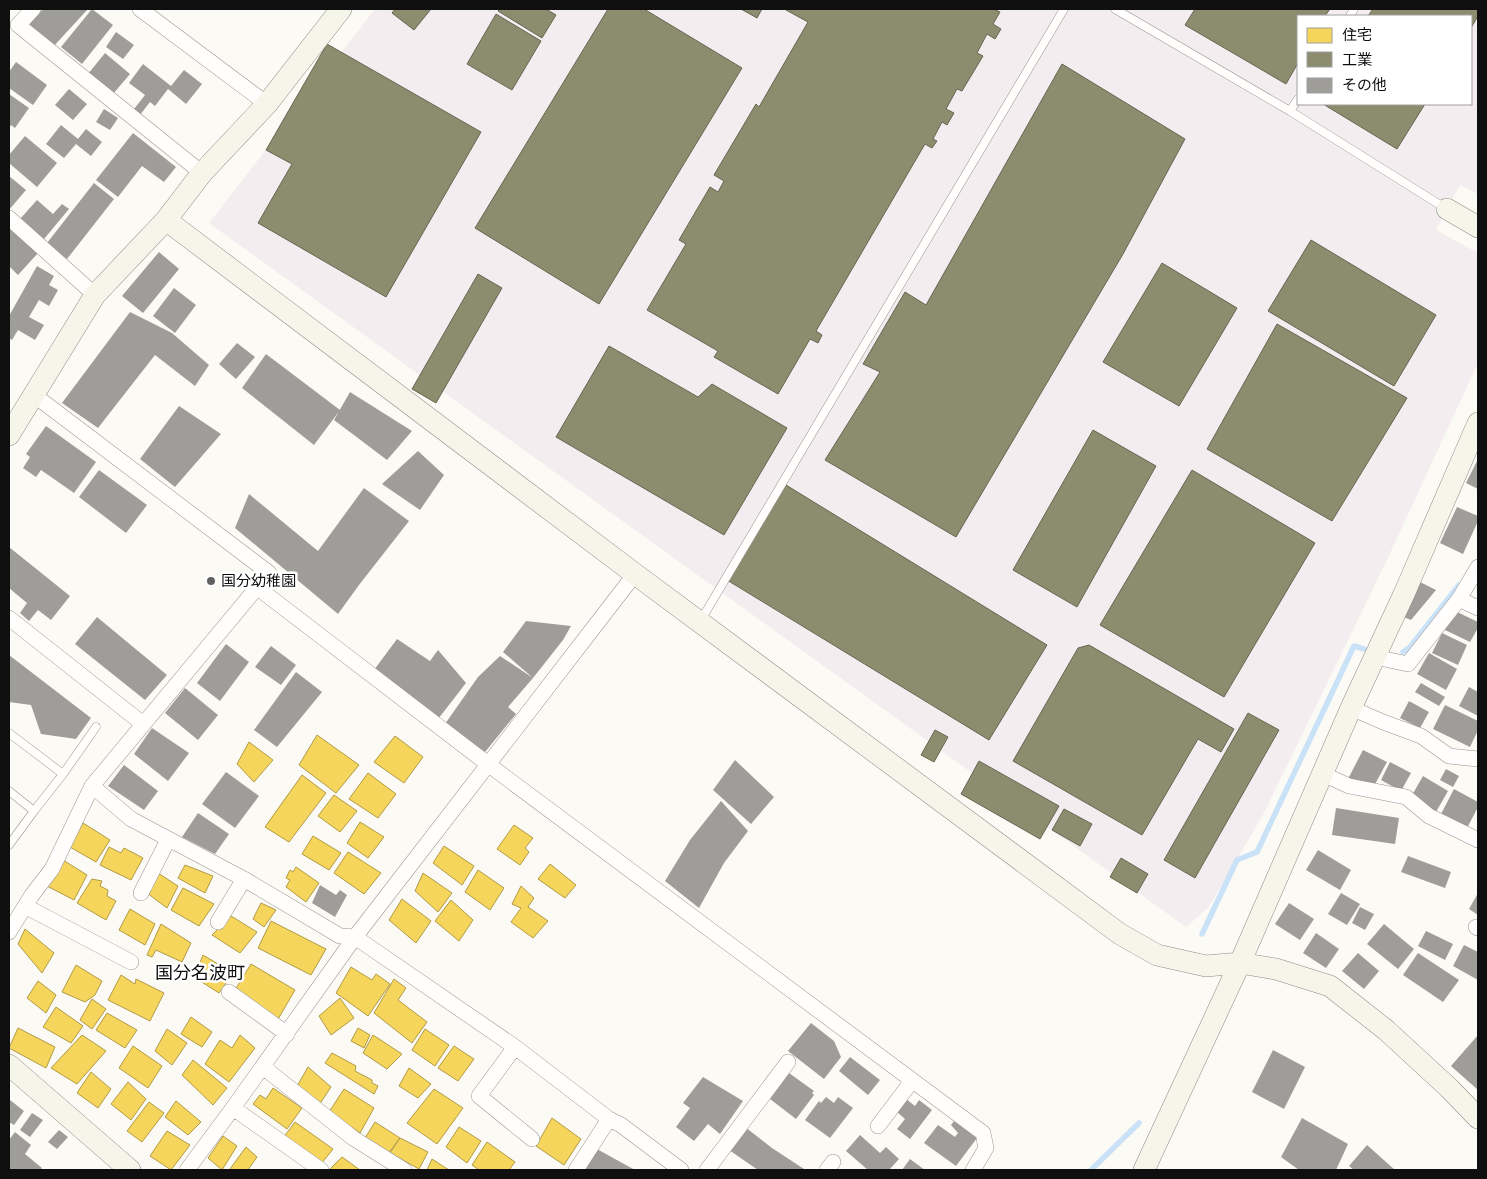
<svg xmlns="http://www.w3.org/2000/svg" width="1487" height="1179" viewBox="0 0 1487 1179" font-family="'Noto Serif','Noto Sans JP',serif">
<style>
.industrial{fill:#f4edf0;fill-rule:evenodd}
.homes{fill:#f6d55c;stroke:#b19a45}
.industry{fill:#8c8c6e;stroke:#666652}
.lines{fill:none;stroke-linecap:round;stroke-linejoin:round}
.stream{stroke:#c9e2f7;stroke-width:5.5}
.building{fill:#9f9d99}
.lane-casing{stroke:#969592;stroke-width:9}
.street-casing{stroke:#969592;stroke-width:16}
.secondary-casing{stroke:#8c8b89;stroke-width:22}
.lane{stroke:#fffefd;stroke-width:8}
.street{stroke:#fffefd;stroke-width:15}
.secondary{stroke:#f5f5ea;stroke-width:21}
.poi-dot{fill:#62615f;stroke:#fff;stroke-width:2}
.labels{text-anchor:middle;stroke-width:5;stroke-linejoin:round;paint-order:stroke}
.poi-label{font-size:15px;fill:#0f0f0f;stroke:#fff;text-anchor:start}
.quarter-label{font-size:18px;fill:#0f0f0f;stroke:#fff}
</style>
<rect width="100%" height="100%" fill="#fcfaf4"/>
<path class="industrial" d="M375,9H1478V194L1460,185L1436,230L1478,253V363L1387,560L1263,815L1208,908L1186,927L209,223ZM1298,16H1471V104H1298Z"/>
<path class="homes" d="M317,735L359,765L336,793L299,765Z
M395,736L423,757L404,783L374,762Z
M249,742L273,760L254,782L237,764Z
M368,773L396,794L378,818L349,799Z
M302,775L326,793L289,842L265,827Z
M334,795L357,811L340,832L318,816Z
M360,822L384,837L368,858L347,843Z
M83,823L110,840L96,862L70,847Z
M514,825L533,838L525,848L529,852L520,865L497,849Z
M313,836L341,853L329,870L302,854Z
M444,846L474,866L462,885L433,863Z
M109,847L121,853L124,848L143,858L131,880L100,865Z
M348,852L381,873L364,894L334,873Z
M63,860L87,875L74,900L47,886Z
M550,864L576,885L565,898L538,879Z
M185,865L213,876L205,893L178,878Z
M296,867L319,883L306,902L286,887L290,880L286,878L290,870L293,872Z
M478,870L504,888L490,910L465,892Z
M158,873L178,886L167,908L147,893Z
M423,873L452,893L438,912L415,891Z
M92,879L102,881L100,886L108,890L107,896L116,901L106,920L77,903Z
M521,886L534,898L528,907L548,921L533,938L511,922L521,908L512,904Z
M183,888L214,904L199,926L171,910Z
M402,899L431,921L416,943L389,920Z
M451,900L473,920L459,941L435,921Z
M261,903L276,910L264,927L253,919Z
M130,909L155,924L145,945L119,930Z
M231,916L257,932L240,953L212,935Z
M271,921L326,949L311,975L258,948Z
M161,924L191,943L182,962L156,950L152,957L147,955Z
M25,929L54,953L42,973L18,944Z
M203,955L233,973L219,993L194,977Z
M251,964L295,990L277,1021L235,990Z
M76,965L102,981L95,995L85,1002L62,992Z
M351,967L372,980L376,974L390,984L368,1016L336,993Z
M121,975L135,984L136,979L164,993L150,1021L108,1000Z
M394,979L406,988L398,1000L427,1022L412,1043L374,1013Z
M38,981L56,995L46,1013L27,998Z
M340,998L354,1018L331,1035L319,1016Z
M92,999L106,1009L92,1029L80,1020Z
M56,1007L83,1026L71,1043L43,1027Z
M107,1013L137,1030L125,1048L96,1030Z
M191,1017L212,1032L202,1047L181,1034Z
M18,1028L55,1047L46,1068L9,1048Z
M358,1028L370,1035L364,1048L351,1041Z
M167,1029L187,1043L172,1065L155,1051Z
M425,1029L449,1045L435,1066L412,1050Z
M82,1035L106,1051L77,1084L51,1068Z
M240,1035L255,1048L229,1082L205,1064L220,1040L232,1048Z
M373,1035L402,1054L387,1069L363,1053Z
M133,1046L162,1066L148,1088L119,1068Z
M454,1046L474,1059L458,1081L438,1068Z
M332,1053L356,1066L355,1071L372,1080V1083L378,1086L374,1094L325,1063Z
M193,1060L227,1088L213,1105L182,1075Z
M308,1067L331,1087L319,1105L296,1088Z
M409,1068L431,1084L418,1098L399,1086Z
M91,1072L111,1089L98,1108L77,1093Z
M128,1082L146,1099L131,1120L111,1104Z
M273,1088L302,1108L287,1129L253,1104L260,1095L266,1099Z
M344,1089L374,1108L360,1133L329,1112Z
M434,1089L463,1108L437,1144L407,1123Z
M176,1101L201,1122L188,1135L165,1117Z
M149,1102L164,1113L142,1142L127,1131Z
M552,1118L581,1139L564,1165L536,1146Z
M295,1122L333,1149L321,1164L283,1138Z
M375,1122L400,1138L388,1154L365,1138Z
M459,1127L481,1141L467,1163L446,1147Z
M167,1131L190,1145L171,1170L150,1156Z
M223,1136L237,1146L222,1170L208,1158Z
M400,1138L428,1152L419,1169L390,1153Z
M487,1142L515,1162L509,1170H479L472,1165Z
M246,1147L257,1157L248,1170H232L230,1169Z
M342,1157L360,1170H329Z
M432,1159L449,1170H427Z"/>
<path class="industry" d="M395,9H431L414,30L392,13Z
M500,9H546L556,15L542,38L498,11Z
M608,9H644L742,68L599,304L475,228Z
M741,9H762L757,18Z
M787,9H994L1000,12L993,24L1001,29L995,39L987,34L977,53L983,56L962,91L957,89L946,109L954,113L947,125L942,122L933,139L937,141L932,148L925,144L816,331L822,335L818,343L810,339L778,394L714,357L718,351L647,310L686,244L679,240L710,187L718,192L724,181L714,175L756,104L759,107L808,22L786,10Z
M1195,9H1330L1325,16H1298V63L1286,84L1185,25Z
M1373,9H1478V16L1471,28V16H1368Z
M496,14L541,41L512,90L467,64Z
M327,44L481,132L386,297L258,223L292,164L266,150Z
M1062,64L1185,139L1123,254L956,537L825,460L880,372L863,364L905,292L926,305Z
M1323,104H1425L1397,149Z
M1311,240L1436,315L1394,386L1268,311Z
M1162,263L1237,308L1179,406L1103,362Z
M478,274L502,288L436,403L412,389Z
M1277,324L1407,398L1332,521L1207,449Z
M609,346L698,397L712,384L787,428L724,535L556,437Z
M1093,430L1156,466L1077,607L1013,570Z
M1192,470L1315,543L1224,697L1100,625Z
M786,485L1047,645L989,740L727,580Z
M1089,645L1234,729L1221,752L1198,739L1142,835L1013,761L1078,648Z
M1248,713L1279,730L1195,878L1164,860Z
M935,730L948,737L934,762L921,755Z
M979,761L1059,806L1040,839L961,794Z
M1064,809L1092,824L1080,846L1052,830Z
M1121,858L1148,874L1137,893L1110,877Z"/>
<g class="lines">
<path class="stream" d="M1403,652L1410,647L1459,585
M1202,934L1237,860L1257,852L1354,646L1364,649
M1091,1170L1139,1123"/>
</g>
<path class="building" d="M43,9H88L52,48L28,26Z
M92,9L113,25L82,64L61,47Z
M116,32L134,45L123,59L106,47Z
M105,53L130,74L113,94L88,74Z
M16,62L47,85L33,105L9,88V72Z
M143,64L171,86L184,70L202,84L186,104L168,89L155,106L150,102L140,115L134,109L145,95L129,83Z
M69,89L87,104L73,120L55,105Z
M9,94L29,108L15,128L11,125L9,128Z
M104,109L118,118L110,130L96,122Z
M61,125L78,139L86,129L102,142L91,156L76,144L64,158L46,144Z
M133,133L176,167L164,182L142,166L118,197L96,180Z
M25,136L57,163L37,187L9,163V155Z
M9,176L26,190L9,210Z
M94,183L114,199L67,259L47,243Z
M37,200L53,214L62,204L69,209L44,239L20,219Z
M9,226L38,253L18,275L9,266Z
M159,252L179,269L143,313L122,296Z
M37,266L54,276L49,285L58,290L49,306L39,300L29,317L44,325L35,340L18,330L12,340L9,338V316Z
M174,288L196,305L175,333L153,316Z
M130,312L172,333L209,365L195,386L155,355L98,428L62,403Z
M237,343L255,357L236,379L219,364Z
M266,354L340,410L314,445L242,388Z
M350,392L412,431L387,460L334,420Z
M179,406L221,434L175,487L140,459Z
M46,426L96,462L74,493L41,470L36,477L23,468L30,457L26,454Z
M418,451L444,475L420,510L382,484Z
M1478,459V489L1466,483Z
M99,470L147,505L126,533L79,497Z
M364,488L409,521L359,585L338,614L235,528L249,494L318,551Z
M1457,507L1478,516V521L1463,554L1440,543Z
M9,547L70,596L51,620L38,610L29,621L20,613L27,603L9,588Z
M1420,582L1436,590L1411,620L1401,616Z
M1455,611L1478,622V628L1470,642L1443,629Z
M97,617L167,675L145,700L75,644Z
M526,621L571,626L563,640L533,678L503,652Z
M1442,633L1467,645L1458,665L1432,653Z
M397,639L430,661L438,650L466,683L435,723L374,670Z
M226,644L249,662L220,701L197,683Z
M271,646L296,665L281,685L255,667Z
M1429,653L1457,669L1446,690L1417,674Z
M9,655L91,718L76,739L41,734L31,705L9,702Z
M500,656L533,678L508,707L516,714L485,752L445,724L478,677Z
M296,672L322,692L277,747L254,730Z
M1421,683L1445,697L1439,706L1415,692Z
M1469,687L1478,692V716L1459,706Z
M185,688L218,715L198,740L165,713Z
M1409,701L1429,712L1420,728L1400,718Z
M1445,705L1478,721V730L1470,747L1433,729Z
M152,728L189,753L168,781L134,754Z
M1363,750L1387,762L1373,788L1348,779Z
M735,760L774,797L751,824L713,790Z
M1390,762L1411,773L1401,791L1381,780Z
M124,765L158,791L144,810L108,786Z
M1446,769L1459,776L1453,787L1440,780Z
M226,772L259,796L235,828L202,804Z
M1423,776L1448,791L1436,812L1411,797Z
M1454,789L1478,802V807L1466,830L1440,816Z
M721,801L748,831L724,863L699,908L665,881L690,840Z
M1336,808L1399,818L1395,844L1332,835Z
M198,813L229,834L215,854L182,837Z
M1318,850L1351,870L1340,890L1306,870Z
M1408,856L1451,872L1445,888L1401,872Z
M320,885L336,895L340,890L347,895L335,917L312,903Z
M1341,893L1360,904L1347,925L1328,914Z
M1478,893V915L1469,909Z
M1289,903L1314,919L1300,940L1275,924Z
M1360,907L1374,914L1365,930L1352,923Z
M1384,924L1414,949L1398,969L1367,944Z
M1426,931L1453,944L1445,960L1418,946Z
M1316,933L1339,949L1326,968L1303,953Z
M1464,945L1478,952V980L1453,966Z
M1358,953L1379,971L1364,989L1342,971Z
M1418,953L1459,980L1443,1002L1403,975Z
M811,1023L834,1041L841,1057L824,1079L788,1051Z
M1478,1035V1090L1451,1066Z
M1273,1050L1305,1067L1284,1109L1252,1092Z
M850,1057L880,1080L868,1095L839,1071Z
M789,1073L814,1091L812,1093L814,1095L796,1119L770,1099Z
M703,1077L743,1101L720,1134L708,1124L694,1141L676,1127L690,1108L683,1103Z
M826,1097L834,1103L838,1097L853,1108L830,1138L805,1120L819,1101L821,1103Z
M906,1099L915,1106L919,1100L932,1110L910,1139L897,1129L905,1119L897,1112Z
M10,1100L24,1111L14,1125L9,1122V1103Z
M32,1113L43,1120L30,1137L20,1130Z
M957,1117L980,1134L956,1166L924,1143L938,1125L955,1137L958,1133L951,1125Z
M1302,1118L1348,1144L1336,1170H1299L1281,1157Z
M745,1127L772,1148L804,1169L803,1170H758L729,1150Z
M59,1130L68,1137L57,1149L48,1142Z
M15,1132L31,1145L25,1154L42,1168L40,1170H11L9,1169V1140Z
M860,1135L880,1153L886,1147L899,1159L889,1170H868L846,1151Z
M1367,1145L1395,1170H1354L1349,1166Z
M595,1148L635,1170H583Z
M910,1159L925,1170H902Z"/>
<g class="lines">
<defs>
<path id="lane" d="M1115,9L1290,111L1445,208
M1350,16L1354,9
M1290,111L1298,99
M701,620L1064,9
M9,733L63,774L34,811
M63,774L96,727
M9,791L34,811L9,845"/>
<path id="street" d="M33,9L18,25L202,173
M140,9L267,104
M9,218L95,295
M258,588L489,765L983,1133L986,1148L973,1170
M1459,599L1478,567
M9,618L143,724
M1375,657L1408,664L1459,599L1478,608
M1351,708L1383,722L1421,736L1449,756L1478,759
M1323,774L1349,786L1406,797L1429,816L1478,840
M92,786L131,819L244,879L340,936L355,937L515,1047L609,1119L621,1125L681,1170
M141,893L168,840
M25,906L131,962
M218,922L244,879
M1476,927L1478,928
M9,932L32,895L52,869L92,786L269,573L34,395
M229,992L287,1034
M515,1047L479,1096L532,1139
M263,1067L353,1138L404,1170
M233,1108L321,1170
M878,1126L912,1081
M187,1170L233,1108L355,937L635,574
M576,1170L609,1119
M707,1170L788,1062
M827,1170L833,1162"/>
<path id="secondary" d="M1447,209L1478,227
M166,220L635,574L1120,934L1157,955L1206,966L1240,963L1276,969L1330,986L1386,1030L1449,1088L1478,1118
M9,435L95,295L166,220L202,173L267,104L341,9
M9,1065L130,1170
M1144,1170L1240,963L1351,708L1404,594L1478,423"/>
</defs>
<use href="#lane" class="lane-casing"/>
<use href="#street" class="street-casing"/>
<use href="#secondary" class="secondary-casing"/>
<use href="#lane" class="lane"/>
<use href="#street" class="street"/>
<use href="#secondary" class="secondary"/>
</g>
<circle class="poi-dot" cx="211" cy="581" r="5"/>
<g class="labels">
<g class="poi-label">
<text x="221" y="586">国分幼稚園</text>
</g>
<g class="quarter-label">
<text x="200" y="979">国分名波町</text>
</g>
</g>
<rect width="1487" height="1179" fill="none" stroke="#0f0f0f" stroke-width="20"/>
<rect x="1297" y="15" width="175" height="90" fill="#ffffff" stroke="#9f9f9f"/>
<rect x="1307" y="28" width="25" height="15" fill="#f6d55c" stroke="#9f9f9f"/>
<text x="1342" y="40" font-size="15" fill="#0f0f0f">住宅</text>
<rect x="1307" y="52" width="25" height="15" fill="#8c8c6e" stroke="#9f9f9f"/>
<text x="1342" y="65" font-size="15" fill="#0f0f0f">工業</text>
<rect x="1307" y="78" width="25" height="15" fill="#9f9d99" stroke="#9f9f9f"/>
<text x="1342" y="90" font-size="15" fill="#0f0f0f">その他</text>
</svg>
